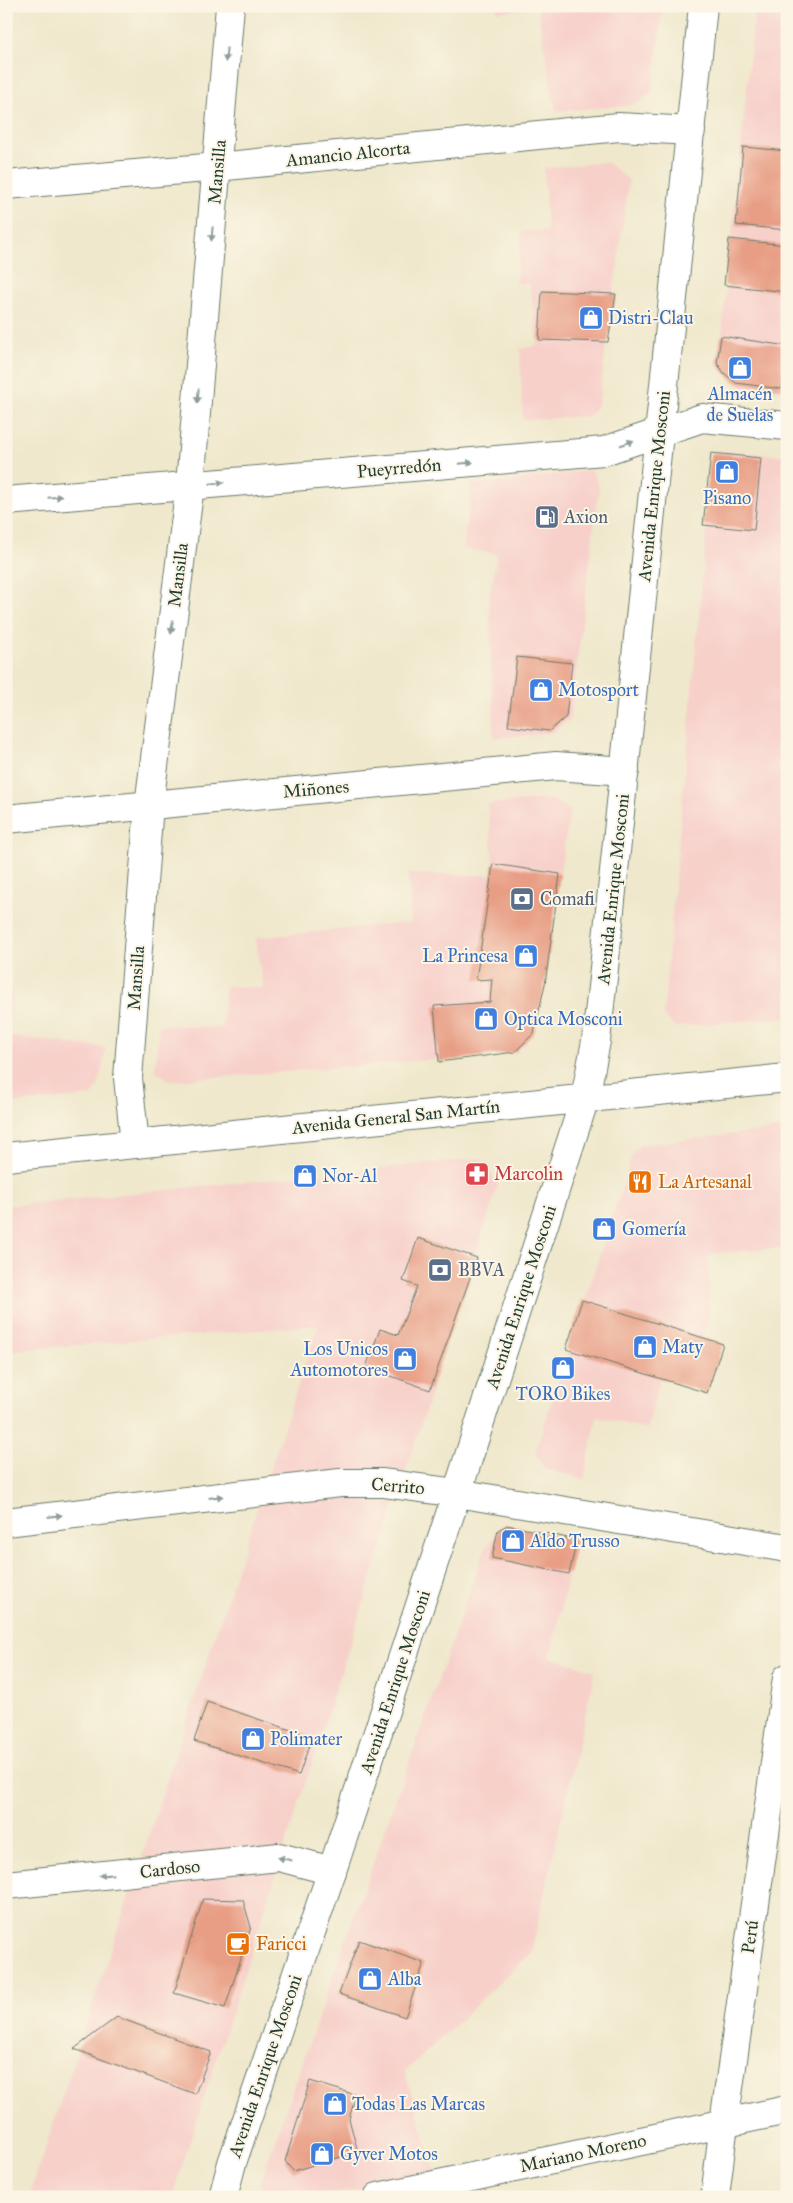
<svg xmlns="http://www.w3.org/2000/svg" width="793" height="2203" viewBox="0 0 793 2203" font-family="'IM FELL Great Primer',serif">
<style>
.built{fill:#f7d0ca}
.building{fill:#e89e85}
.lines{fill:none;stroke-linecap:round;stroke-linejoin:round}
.minor-casing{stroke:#687969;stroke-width:30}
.major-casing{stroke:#687969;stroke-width:30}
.minor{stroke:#fff;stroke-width:28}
.major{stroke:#fff;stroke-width:28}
.oneway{fill:#8f9e9a}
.labels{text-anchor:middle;stroke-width:4;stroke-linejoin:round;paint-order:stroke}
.street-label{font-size:18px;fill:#1f3d34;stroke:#fcf5e5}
.shop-label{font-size:18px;fill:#366cbe;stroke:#fcf5e5;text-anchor:start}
.service-label{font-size:18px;fill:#4e5e75;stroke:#fcf5e5;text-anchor:start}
.health-label{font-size:18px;fill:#be3a42;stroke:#fcf5e5;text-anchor:start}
.food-label{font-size:18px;fill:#c56008;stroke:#fcf5e5;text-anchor:start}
</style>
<rect width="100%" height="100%" fill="#fcf5e5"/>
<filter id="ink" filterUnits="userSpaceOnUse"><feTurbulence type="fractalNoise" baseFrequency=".02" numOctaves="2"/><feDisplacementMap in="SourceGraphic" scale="10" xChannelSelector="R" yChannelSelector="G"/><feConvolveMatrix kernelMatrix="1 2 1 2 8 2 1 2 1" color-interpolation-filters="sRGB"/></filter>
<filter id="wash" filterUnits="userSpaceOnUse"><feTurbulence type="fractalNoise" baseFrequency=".0096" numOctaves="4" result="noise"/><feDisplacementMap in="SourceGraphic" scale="20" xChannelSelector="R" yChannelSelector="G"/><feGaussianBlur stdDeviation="1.12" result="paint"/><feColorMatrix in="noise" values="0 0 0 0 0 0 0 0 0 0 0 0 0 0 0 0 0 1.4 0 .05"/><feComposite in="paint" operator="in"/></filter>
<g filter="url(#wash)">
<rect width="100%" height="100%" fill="#efe8cc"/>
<path class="built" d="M497,6H663L652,92L638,103L624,106L556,111L537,7L497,12Z
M755,6H787V391L741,387L719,363Z
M606,162L629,180L598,405L589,416L523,420L520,349L537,345L530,284L516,283L522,231H547L544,168Z
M718,451L787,456V1017L675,1027L663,1016L713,457Z
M592,470L599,487L570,719L553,733L494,738L489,599L497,554L463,549L472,485Z
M550,799L570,810L535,1032L515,1053L170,1081L155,1070L159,1025L222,1028L225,986L263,988L256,938L411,922L408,874L491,875L493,864L488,804Z
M6,989H12L8,1036L106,1048L99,1083L92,1096L6,1104Z
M787,1128V1247L709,1254V1314L702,1338L723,1344L707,1393L660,1379L647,1429L597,1417L584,1479L544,1469L535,1453L633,1153L639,1145Z
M480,1158L498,1185L172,2197H29L318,1325L6,1351V1206Z
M504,1525L577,1540L550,1657L595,1671L531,1953L405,2072L436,2174L319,2197H262L259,2190L261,2179L485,1548Z"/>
<g id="blocks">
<path class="building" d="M743,147L787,151V230L736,225Z
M729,239L787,245V292L724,285Z
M542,291L616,294L608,342L539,340Z
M721,336L787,346L782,389L736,383L724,373L717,363Z
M711,453L761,458L754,530L703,525Z
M517,657L572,663L566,717L549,731L508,726Z
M493,864L560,874L545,984L534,1033L515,1052L439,1062L434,1006L490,1002L492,979L476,980Z
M418,1238L477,1258L430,1390L366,1367L380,1329L398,1335L417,1286L403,1281Z
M582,1300L723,1344L707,1393L566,1349Z
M507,1525L577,1540L569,1574L492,1558L498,1530Z
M207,1702L312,1737L299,1775L194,1741Z
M203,1899L243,1900L251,1927L225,2008L174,1993Z
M359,1940L424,1963L405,2017L339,1994Z
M117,2017L211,2052L195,2094L74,2049Z
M310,2081L356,2095L349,2119L358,2152L293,2171L285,2161Z"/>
</g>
</g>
<g filter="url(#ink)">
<use href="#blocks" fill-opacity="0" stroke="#687969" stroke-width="1"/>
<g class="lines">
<defs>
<path id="minor" d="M6,185L217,167L619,127L691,131
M6,501L604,451L702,418L787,426
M6,819L556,766L625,771
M135,1144L128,1078L149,805L190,485L230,6
M6,1522L340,1483H383L457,1493L787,1548
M6,1885L279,1857L332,1871
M378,2197L787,2110
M715,2197L724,2123L787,1678"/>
<path id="major" d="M6,1157L787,1078
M223,2197L232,2163L332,1871L457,1493L585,1098L596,1041L603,978L703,6"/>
</defs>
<use href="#minor" class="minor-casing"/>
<use href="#major" class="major-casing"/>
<use href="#minor" class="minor"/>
<use href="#major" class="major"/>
</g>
<defs><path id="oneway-solid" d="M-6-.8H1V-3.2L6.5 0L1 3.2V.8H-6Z" transform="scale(1.25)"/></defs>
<g class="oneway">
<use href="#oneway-solid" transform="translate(226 55) rotate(95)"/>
<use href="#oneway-solid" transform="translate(212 234) rotate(95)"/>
<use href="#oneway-solid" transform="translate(198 396) rotate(95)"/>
<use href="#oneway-solid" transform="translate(627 443) rotate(-19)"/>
<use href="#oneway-solid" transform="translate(466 463) rotate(-5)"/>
<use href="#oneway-solid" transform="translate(217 483) rotate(-5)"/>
<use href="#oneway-solid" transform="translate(55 497) rotate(-5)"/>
<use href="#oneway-solid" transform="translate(172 627) rotate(97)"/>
<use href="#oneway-solid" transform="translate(216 1497) rotate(-7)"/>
<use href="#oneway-solid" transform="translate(55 1516) rotate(-7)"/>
<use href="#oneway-solid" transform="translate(285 1859) rotate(-169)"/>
<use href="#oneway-solid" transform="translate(106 1875) rotate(174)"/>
</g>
</g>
<defs>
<symbol id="shop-square" viewBox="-11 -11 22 22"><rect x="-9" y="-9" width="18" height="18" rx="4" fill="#3f7fe0" stroke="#fcf5e5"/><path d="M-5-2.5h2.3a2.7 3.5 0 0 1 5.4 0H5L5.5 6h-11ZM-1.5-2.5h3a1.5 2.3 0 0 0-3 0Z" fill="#fff"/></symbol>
<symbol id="fuel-square" viewBox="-11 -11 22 22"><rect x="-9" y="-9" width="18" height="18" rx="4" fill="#5c6f8a" stroke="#fcf5e5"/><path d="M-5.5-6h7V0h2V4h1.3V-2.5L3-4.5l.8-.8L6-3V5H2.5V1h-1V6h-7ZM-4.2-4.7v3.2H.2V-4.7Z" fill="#fff"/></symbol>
<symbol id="bank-square" viewBox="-11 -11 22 22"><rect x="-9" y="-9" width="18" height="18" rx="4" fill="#5c6f8a" stroke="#fcf5e5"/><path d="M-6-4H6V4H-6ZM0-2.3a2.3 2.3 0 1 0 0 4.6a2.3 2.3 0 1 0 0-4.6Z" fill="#fff"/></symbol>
<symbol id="pharmacy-square" viewBox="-11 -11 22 22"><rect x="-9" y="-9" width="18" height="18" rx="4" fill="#e0444e" stroke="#fcf5e5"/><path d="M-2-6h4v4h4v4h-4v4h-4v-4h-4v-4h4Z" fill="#fff"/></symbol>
<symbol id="restaurant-square" viewBox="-11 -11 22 22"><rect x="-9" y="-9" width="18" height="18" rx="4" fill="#e8710a" stroke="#fcf5e5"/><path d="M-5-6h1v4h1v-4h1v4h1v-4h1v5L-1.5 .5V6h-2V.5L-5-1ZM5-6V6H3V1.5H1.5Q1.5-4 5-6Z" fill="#fff"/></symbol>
<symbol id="cafe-square" viewBox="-11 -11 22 22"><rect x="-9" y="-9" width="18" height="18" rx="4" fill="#e8710a" stroke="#fcf5e5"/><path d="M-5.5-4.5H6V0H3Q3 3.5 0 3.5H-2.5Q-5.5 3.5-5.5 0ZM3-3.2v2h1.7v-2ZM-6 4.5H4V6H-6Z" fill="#fff"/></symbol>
</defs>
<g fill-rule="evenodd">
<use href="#shop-square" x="577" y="304" width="28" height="28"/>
<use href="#shop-square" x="726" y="354" width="28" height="28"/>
<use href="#shop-square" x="713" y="458" width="28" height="28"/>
<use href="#fuel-square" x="533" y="503" width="28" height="28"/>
<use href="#shop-square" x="527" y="676" width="28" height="28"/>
<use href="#bank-square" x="508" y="885" width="28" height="28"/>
<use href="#shop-square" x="512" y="942" width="28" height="28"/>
<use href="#shop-square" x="472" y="1005" width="28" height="28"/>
<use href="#pharmacy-square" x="463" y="1160" width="28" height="28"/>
<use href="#shop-square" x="291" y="1162" width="28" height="28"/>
<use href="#restaurant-square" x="626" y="1168" width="28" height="28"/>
<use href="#shop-square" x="590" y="1215" width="28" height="28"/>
<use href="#bank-square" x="426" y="1256" width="28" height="28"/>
<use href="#shop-square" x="631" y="1333" width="28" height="28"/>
<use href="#shop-square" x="391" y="1345" width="28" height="28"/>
<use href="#shop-square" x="549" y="1354" width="28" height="28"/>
<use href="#shop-square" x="499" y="1527" width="28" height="28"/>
<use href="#shop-square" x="239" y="1725" width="28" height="28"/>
<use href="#cafe-square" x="224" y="1930" width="28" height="28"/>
<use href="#shop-square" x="356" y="1965" width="28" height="28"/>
<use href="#shop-square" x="321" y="2090" width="28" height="28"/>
<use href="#shop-square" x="308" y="2140" width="28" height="28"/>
</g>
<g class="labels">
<g class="street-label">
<text transform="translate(348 154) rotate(-6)" y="6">Amancio Alcorta</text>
<text transform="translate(217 172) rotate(-85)" y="6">Mansilla</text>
<text transform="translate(399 468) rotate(-5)" y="6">Pueyrredón</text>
<text transform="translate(654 486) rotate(-84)" y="6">Avenida Enrique Mosconi</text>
<text transform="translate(178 575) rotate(-83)" y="6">Mansilla</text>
<text transform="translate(316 789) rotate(-5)" y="6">Miñones</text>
<text transform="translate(613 889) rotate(-84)" y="6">Avenida Enrique Mosconi</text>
<text transform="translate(136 978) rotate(-86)" y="6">Mansilla</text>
<text transform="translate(396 1117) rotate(-6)" y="6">Avenida General San Martín</text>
<text transform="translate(521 1297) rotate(-72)" y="6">Avenida Enrique Mosconi</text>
<text transform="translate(398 1486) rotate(5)" y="6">Cerrito</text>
<text transform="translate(395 1682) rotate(-72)" y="6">Avenida Enrique Mosconi</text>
<text transform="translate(170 1869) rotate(-6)" y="6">Cardoso</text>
<text transform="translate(750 1937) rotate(-82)" y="6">Perú</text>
<text transform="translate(265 2066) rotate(-71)" y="6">Avenida Enrique Mosconi</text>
<text transform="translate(583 2153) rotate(-12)" y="6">Mariano Moreno</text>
</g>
<g class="shop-label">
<text x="608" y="324">Distri-Clau</text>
<text x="740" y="400" text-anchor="middle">Almacén<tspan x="740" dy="21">de Suelas</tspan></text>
<text x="727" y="504" text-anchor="middle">Pisano</text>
<text x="558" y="696">Motosport</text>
<text x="508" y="962" text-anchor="end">La Princesa</text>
<text x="504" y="1025">Optica Mosconi</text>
<text x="322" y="1182">Nor-Al</text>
<text x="622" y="1235">Gomería</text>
<text x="662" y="1353">Maty</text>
<text x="388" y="1355" text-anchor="end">Los Unicos<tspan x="388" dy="21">Automotores</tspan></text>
<text x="563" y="1400" text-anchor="middle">TORO Bikes</text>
<text x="530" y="1547">Aldo Trusso</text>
<text x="270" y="1745">Polimater</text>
<text x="388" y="1985">Alba</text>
<text x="352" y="2110">Todas Las Marcas</text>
<text x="340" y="2160">Gyver Motos</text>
</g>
<g class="service-label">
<text x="564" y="523">Axion</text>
<text x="540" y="905">Comafi</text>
<text x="458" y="1276">BBVA</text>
</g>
<g class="health-label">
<text x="494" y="1180">Marcolin</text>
</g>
<g class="food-label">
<text x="658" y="1188">La Artesanal</text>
<text x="256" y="1950">Faricci</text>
</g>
</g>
<rect width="793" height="2203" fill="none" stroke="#fcf5e5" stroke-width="25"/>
</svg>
